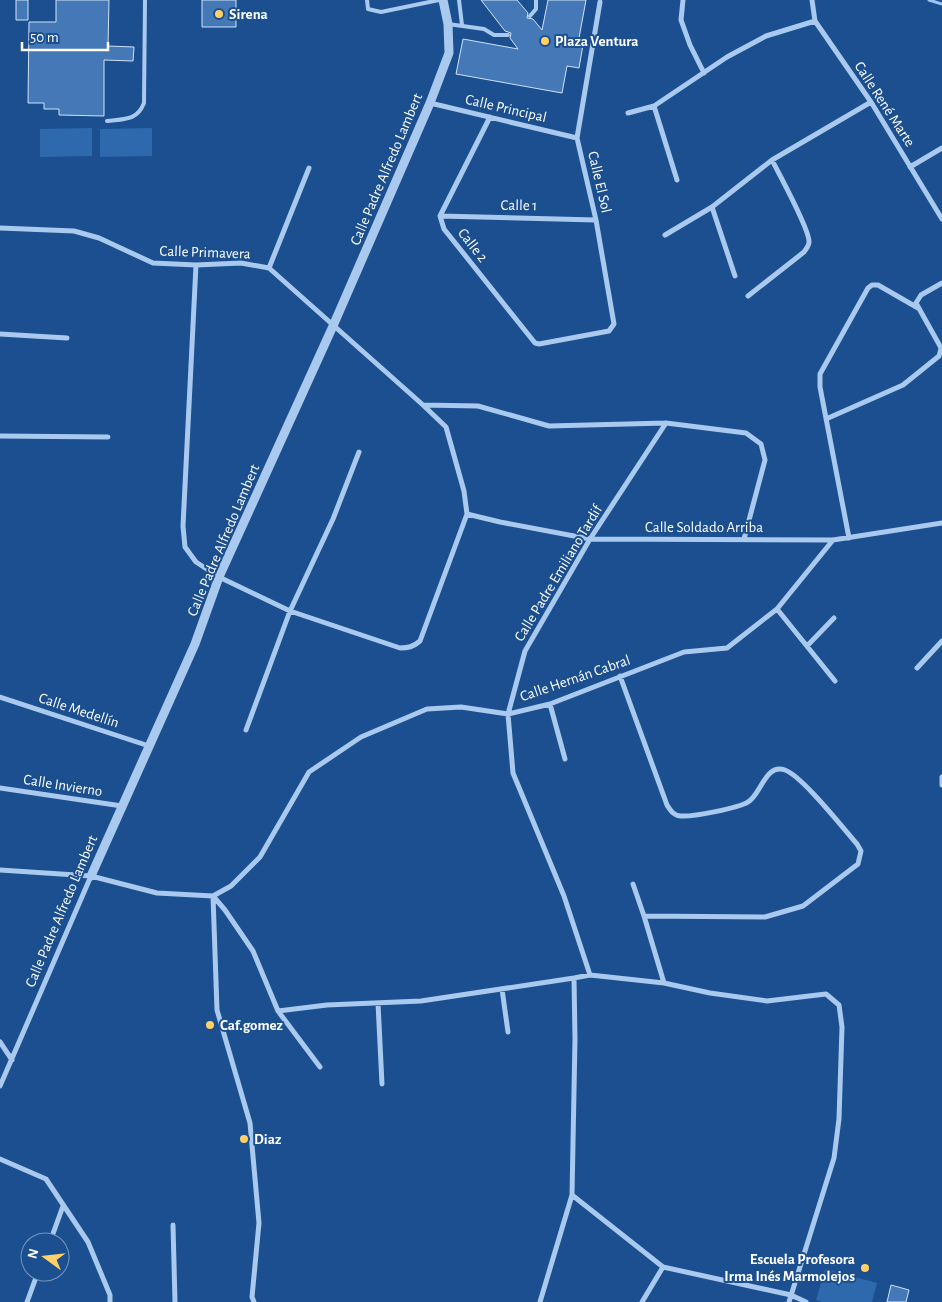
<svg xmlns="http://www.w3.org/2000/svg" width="942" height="1302" viewBox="0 0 942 1302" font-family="'Alegreya Sans',sans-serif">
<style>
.green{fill:#2e69ad}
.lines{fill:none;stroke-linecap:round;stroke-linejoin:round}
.stream{stroke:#9cc4f0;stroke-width:3}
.building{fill:#4478b7;stroke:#cfe3fa}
.service{stroke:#a9c9ee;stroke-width:4}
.minor{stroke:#a9c9ee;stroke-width:5}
.tertiary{stroke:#a9c9ee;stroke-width:9}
.poi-dot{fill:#ffd166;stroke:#1b4f8f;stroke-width:2}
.labels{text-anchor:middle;stroke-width:4;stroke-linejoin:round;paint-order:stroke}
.poi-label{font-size:15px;font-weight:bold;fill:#fff;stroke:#1b4f8f;text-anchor:start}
.street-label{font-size:15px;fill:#fff;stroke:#1b4f8f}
</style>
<rect width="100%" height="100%" fill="#1b4f8f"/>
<path class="green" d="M92,128V156L40,157V129Z
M152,128V156L100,157V129Z
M825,1269L877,1283L872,1302H822L816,1300Z"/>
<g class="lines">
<path class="stream" d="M929,0L942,4"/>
</g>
<path class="building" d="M16,0H28V20H16Z
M56,0H109L108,46L134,47L133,61L104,60V116L59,115V109H44V103H28L29,22H56Z
M202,0H236V27H202Z
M481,0H517L528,13L527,18L533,19L542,30L548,0H586L579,38L584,39L579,68L567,66L562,93L456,74L463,39L518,49L510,38L511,33L505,31Z
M891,1285L909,1290L906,1302H887Z"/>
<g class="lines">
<path class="service" d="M367,0L368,9L381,12L439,0
M459,0L462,25
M530,16L536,9V0
M448,24L484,29L494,35H508
M107,121C124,119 137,121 144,103L145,0"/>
<path class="minor" d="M683,0L681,20L690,45L704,73
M812,0L815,21L871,102L942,219
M430,103L577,138
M654,106L677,180
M628,113L654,106L727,57L766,36L815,21
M490,117L440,216L444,229L535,343L539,344L609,331L614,324L596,220L577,138L600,2
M910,167L942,148
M712,207L735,276
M440,216L596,220
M0,228L74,231L99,238L153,263L196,265L241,263L269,268L423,405L446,427L464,491L467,514L420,641C413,647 408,648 400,648L290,611L219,577L196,562L185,547L183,526L196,265
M665,235L712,207L772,160L871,102
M269,268L309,168
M748,296L804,252C806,249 809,246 809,242C810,230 779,174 772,160
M0,334L67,338
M423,405L478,406L549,426L666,423L746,433L761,444L765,460L744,539
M826,419L903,385L939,356L941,349L940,346L916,303L921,295L942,283
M0,436L108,437
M467,514L500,522L590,539L833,540L942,523
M849,538L820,387V374L868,288L872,285H878L918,308
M777,609L835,681
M807,646L834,618
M917,668L942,641
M620,676L667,805C671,811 674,816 681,816C692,817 739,808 748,802C761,795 765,763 785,770C802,776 843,828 857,844L861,851L858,864L803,906L765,917L644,916
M0,697L149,746
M550,704L565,759
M246,730L290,611L333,519L359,452
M942,777V785
M0,788L122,806
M0,870L91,876L157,893L213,896L231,886L260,857L309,772L361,737L427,709L461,707L508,714L550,704L684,652L727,648L777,609L833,540
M633,884L644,916L664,983
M213,896L217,1010L250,1123L259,1223L252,1297L254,1302
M213,896L225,910L253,951L278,1011L320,1067
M590,975L564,896L513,773L508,714L525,651L590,539L666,423
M502,989L508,1032
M378,1003L382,1084
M278,1011L327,1005L421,1001L574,978L590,975L664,983L710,993L767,1001L826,994L839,1005L842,1027L839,1119L834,1158L789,1302
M0,1042L12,1060
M0,1086L91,876
M0,1159L46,1179L88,1242L110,1295V1302
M572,1195L663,1267L791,1295L806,1302
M173,1225L175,1302
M50,1242L63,1206
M27,1302L38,1272
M540,1302L572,1195L575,1039L574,978
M642,1302L663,1267"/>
<path class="tertiary" d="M91,876L195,644L219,577L333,326L430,103L449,53L448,24L443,0"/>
</g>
<g class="poi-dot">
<circle cx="219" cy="14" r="5"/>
<circle cx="545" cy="41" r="5"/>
<circle cx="210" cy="1025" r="5"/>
<circle cx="244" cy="1139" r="5"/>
<circle cx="865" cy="1268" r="5"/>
</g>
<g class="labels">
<g class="poi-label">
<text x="229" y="19">Sirena</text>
<text x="555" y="46">Plaza Ventura</text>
<text x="220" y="1030">Caf.gomez</text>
<text x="254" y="1144">Diaz</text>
<text x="855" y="1264" text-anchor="end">Escuela Profesora<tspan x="855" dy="17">Irma Inés Marmolejos</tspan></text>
</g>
<g class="street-label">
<text transform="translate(885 104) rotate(57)" y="5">Calle René Marte</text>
<text transform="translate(506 108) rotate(13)" y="5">Calle Principal</text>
<text transform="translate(386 169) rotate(-67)" y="5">Calle Padre Alfredo Lambert</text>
<text transform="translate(600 182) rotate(77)" y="5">Calle El Sol</text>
<text transform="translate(519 205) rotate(1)" y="5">Calle 1</text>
<text transform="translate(473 245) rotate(52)" y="5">Calle 2</text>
<text transform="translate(205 252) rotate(2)" y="5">Calle Primavera</text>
<text x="704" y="532">Calle Soldado Arriba</text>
<text transform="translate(223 540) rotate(-67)" y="5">Calle Padre Alfredo Lambert</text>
<text transform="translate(558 573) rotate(-59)" y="5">Calle Padre Emiliano Tardif</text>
<text transform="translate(575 678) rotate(-19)" y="5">Calle Hernán Cabral</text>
<text transform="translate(79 710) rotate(18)" y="5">Calle Medellín</text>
<text transform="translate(63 785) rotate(9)" y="5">Calle Invierno</text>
<text transform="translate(61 911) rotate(-67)" y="5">Calle Padre Alfredo Lambert</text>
</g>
</g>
<g transform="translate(45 1257) rotate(285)"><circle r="24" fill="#1b4f8f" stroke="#7695bc"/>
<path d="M0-4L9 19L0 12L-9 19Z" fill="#ffd166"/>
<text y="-8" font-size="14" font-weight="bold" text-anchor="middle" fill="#ffffff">N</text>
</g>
<path d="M22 42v8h86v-8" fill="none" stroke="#ffffff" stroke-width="2.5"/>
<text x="30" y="42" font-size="15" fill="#ffffff" stroke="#1b4f8f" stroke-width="4" paint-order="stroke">50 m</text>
</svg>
